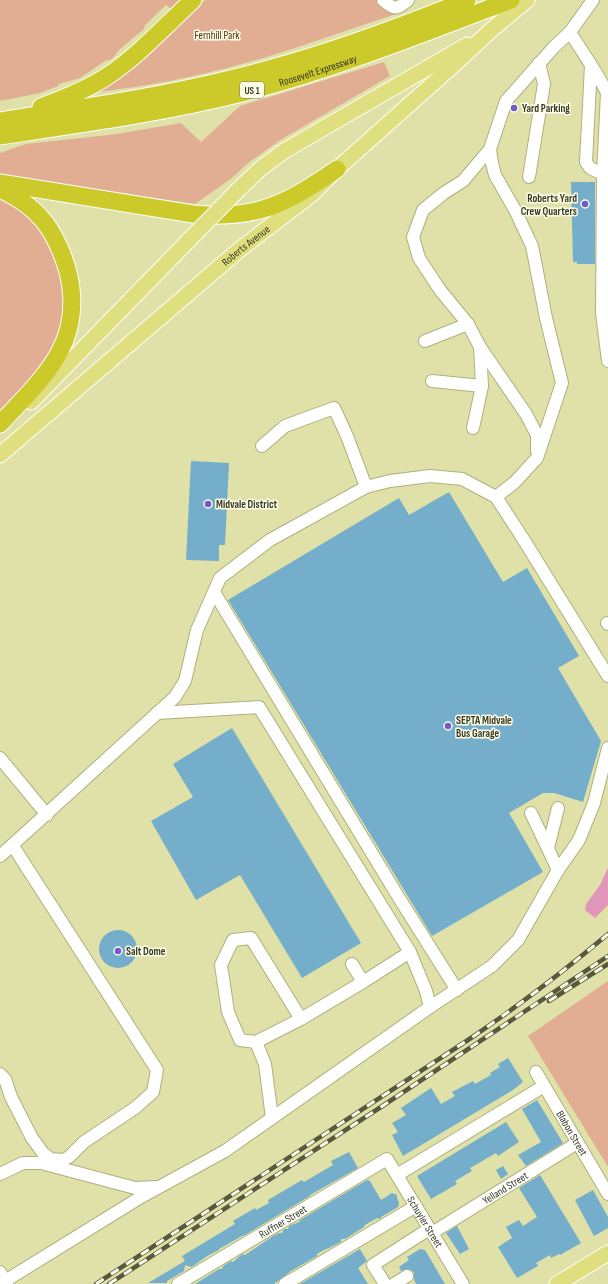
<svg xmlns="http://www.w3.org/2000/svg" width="608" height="1284" viewBox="0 0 608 1284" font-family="'Sofia Sans Condensed',sans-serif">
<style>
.green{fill:#e1ae93}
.water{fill:#df96b9}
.building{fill:#74aeca}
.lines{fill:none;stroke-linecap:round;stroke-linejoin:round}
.minor-casing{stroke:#afb07b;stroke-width:14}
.major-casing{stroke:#fff;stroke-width:17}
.highway-casing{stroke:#fff;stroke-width:19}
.minor{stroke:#fff;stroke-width:12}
.major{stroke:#e0df7f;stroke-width:15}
.highway{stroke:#cbca2a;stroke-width:17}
.rail-casing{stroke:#58583c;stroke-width:4.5}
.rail{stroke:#feffe9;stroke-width:3;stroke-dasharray:9;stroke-linecap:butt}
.major-bridge-casing{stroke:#fff;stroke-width:17;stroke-linecap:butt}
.major-bridge{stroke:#e0df7f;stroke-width:15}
.poi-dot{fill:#7258d2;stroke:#feffe9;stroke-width:1.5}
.labels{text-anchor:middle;stroke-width:3;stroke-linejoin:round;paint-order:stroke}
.shield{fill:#feffe9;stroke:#74745e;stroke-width:1}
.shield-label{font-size:10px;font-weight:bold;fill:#393923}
.park-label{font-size:11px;fill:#55290c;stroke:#feffe9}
.street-label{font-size:11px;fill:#393923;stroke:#feffe9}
.poi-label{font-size:11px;font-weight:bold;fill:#393923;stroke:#feffe9;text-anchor:start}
</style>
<rect width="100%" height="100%" fill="#dfe1a9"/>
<path class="green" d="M0,0H181L171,9L166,5L145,25L144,29L119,50L112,59L105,61L80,78L59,84L58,86L40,93L0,101Z
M205,0H380L396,14C344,31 294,50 242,64C195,77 147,86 99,92L138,60Z
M384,62L390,76L282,139L248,163L232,178L195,204L0,175V153L26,144L117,134L181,123L201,142L240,106Z
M0,200L24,212L39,224L67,283L59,345L0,417Z
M608,981V1167L528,1036Z"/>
<path class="water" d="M608,868V905L595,918L585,910L586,904L600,885Z"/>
<path class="building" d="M571,182H595V264H577V262H573Z
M191,461L229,463L225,545H219V561L186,560Z
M449,492L503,582L527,568L579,656L558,668L601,741L583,802L554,793H543L509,813L543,872L432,936L228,600L399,498L409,515Z
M232,728L361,943L302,978L240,875L196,900L151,821L193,797L173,764Z
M99 949a19 19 0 1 1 38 0a19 19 0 1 1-38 0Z
M508,1058L523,1082L513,1090L403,1156L392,1135L398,1132L392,1123L406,1115L401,1108L431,1088L441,1104L455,1096L452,1092L473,1081L475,1084L491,1075L490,1073L500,1067L498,1064Z
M537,1100L563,1143L526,1166L518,1155L541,1142L522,1109Z
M506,1122L519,1142L498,1156L496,1153L470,1168L472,1171L455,1181L457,1184L431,1199L417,1176Z
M349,1152L358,1168L310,1195V1196L245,1235L242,1236L219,1249V1250L207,1256L193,1266L191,1267L185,1265L184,1271L167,1281V1283H148L185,1261L182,1256L235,1224L233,1221L255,1208L256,1210L269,1203L268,1200L302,1180L304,1182L333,1165L331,1161Z
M503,1166L508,1174L501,1179L496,1170Z
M540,1175L581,1243L560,1255L559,1254L551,1258L550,1255L536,1263L538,1266L517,1278L498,1247L512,1238L506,1227L519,1220L523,1226L537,1217L519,1188Z
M367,1180L370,1181L381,1200L392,1193L397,1195V1198L399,1203L398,1207L381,1217L380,1219L377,1218L370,1222L365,1225L364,1227L345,1239H341V1242L329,1248L324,1250L317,1254V1256L291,1271L274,1284H195L219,1269H222L223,1266L231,1261L233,1262L242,1254L245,1255L273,1236L279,1233H282L284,1229H288L289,1226L299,1222L300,1220Z
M593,1190L608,1217V1228L594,1236L575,1200Z
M457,1226L469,1249L460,1254L446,1233Z
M360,1249L367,1261L358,1268L368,1284H300Z
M420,1249L425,1250L445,1284H416L414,1280V1272L411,1270L406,1269L401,1271L399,1267L409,1260L407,1257Z"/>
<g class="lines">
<defs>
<g id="minor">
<path d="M383,0C394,10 397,10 408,0"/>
<path d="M570,32L593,0"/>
<path d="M603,174L602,313L608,361"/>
<path d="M529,177L544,84L539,63"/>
<path d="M468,324L440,290L419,258L413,237L423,210L444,193L463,181L490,149L506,101L554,47L570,32C582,52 597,72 607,93L603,174L590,168L586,162L591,65"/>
<path d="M425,341L468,324L480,347L482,386"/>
<path d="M480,347L526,414L537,435V451"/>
<path d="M432,381L482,386L473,428"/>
<path d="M366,487L390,481L430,476L462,479L496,497L515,482L537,458L562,383L546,318L532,246L515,210L495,175L492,163L490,149"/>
<path d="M496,497L522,537L608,676"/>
<path d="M214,592L399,898L457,990"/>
<path d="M607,623L608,624"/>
<path d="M157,713L259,707L410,952"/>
<path d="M0,758L47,815"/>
<path d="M531,813L558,870L579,840L594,803L608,748"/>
<path d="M548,848L558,808"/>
<path d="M0,856L175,697L185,681L197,630L220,578L270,540L366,487L347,436L334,408L285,426L262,446"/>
<path d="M352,964L363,982L410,952L426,991L430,1007L492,966L518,940L558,870"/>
<path d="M301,1019L256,1042L240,1040L228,1012L221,965L233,940L251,938L301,1019L363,982"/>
<path d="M256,1042L265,1064L272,1118"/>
<path id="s1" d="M536,1072L608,1194"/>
<path d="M0,1074L5,1079L11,1097L32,1138L43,1153L51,1159L63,1160L69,1157L84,1142L135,1108L153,1092L157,1070L13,846"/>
<path d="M0,1174L23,1163H41L135,1188L155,1187"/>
<path d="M397,1175L544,1086"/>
<path id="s2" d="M432,1233L577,1143"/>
<path d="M0,1272L7,1284"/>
<path d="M5,1281L141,1197L225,1151L430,1007"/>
<path id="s3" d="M178,1284L387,1159L463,1284"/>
<path d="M285,1284L416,1206"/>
<path d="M385,1284L373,1265L429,1229"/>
<path d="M394,1284L407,1276"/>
</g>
<g id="major">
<path d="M238,190L260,169L284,151L467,45"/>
<path d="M31,402L190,239"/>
<path id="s4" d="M0,455L239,250L312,194L337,169L457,62L489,32L527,0"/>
<path d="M557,1284L608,1253"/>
</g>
<g id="highway">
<path d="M41,107C63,99 86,90 106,77C138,56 165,26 193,0"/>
<path d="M0,121C93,106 186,93 276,67C341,49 405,25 467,0"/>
<path id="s5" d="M0,136C81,124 162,113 242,93C334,69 422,34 511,0"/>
<path d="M0,183L193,214C257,220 286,204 337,169"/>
<path d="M0,189C15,196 31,206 42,219C49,227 54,236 58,245C74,278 78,317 60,351C46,378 21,401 0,424"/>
</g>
</defs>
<use href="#minor" class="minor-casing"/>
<use href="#major" class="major-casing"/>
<use href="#highway" class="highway-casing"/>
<use href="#minor" class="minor"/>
<use href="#major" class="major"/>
<use href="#highway" class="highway"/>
<defs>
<path id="rail" d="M549,1001L608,964
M96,1284L468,1040C517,1007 563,972 608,934
M109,1284L384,1105L608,956"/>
</defs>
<use href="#rail" class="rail-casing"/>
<use href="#rail" class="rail"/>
<defs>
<path id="major-bridge" d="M190,239L238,190"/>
</defs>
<use href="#major-bridge" class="major-bridge-casing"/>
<use href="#major-bridge" class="major-bridge"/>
</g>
<g class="poi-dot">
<circle cx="514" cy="108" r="4"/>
<circle cx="585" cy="204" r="4"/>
<circle cx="208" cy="504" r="4"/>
<circle cx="448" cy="726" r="4"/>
<circle cx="118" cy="951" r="4"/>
</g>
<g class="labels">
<rect class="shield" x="240" y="82" width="24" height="16" rx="3"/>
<g class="shield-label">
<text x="252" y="94">US 1</text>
</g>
<g class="park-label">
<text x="217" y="39">Fernhill Park</text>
</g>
<g class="street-label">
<text dy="4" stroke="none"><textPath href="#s5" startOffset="325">Roosevelt Expressway</textPath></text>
<text dy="4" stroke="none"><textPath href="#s4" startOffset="323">Roberts Avenue</textPath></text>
<text dy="4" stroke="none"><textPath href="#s1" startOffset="71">Blabon Street</textPath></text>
<text dy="4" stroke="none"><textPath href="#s2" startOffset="86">Yelland Street</textPath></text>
<text dy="4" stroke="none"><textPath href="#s3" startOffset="122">Ruffner Street</textPath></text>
<text dy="4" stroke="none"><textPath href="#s3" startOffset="317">Schuyler Street</textPath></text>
</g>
<g class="poi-label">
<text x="522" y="112">Yard Parking</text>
<text x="577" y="202" text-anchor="end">Roberts Yard<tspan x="577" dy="13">Crew Quarters</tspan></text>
<text x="216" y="508">Midvale District</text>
<text x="456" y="724">SEPTA Midvale<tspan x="456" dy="13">Bus Garage</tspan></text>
<text x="126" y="955">Salt Dome</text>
</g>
</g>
</svg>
